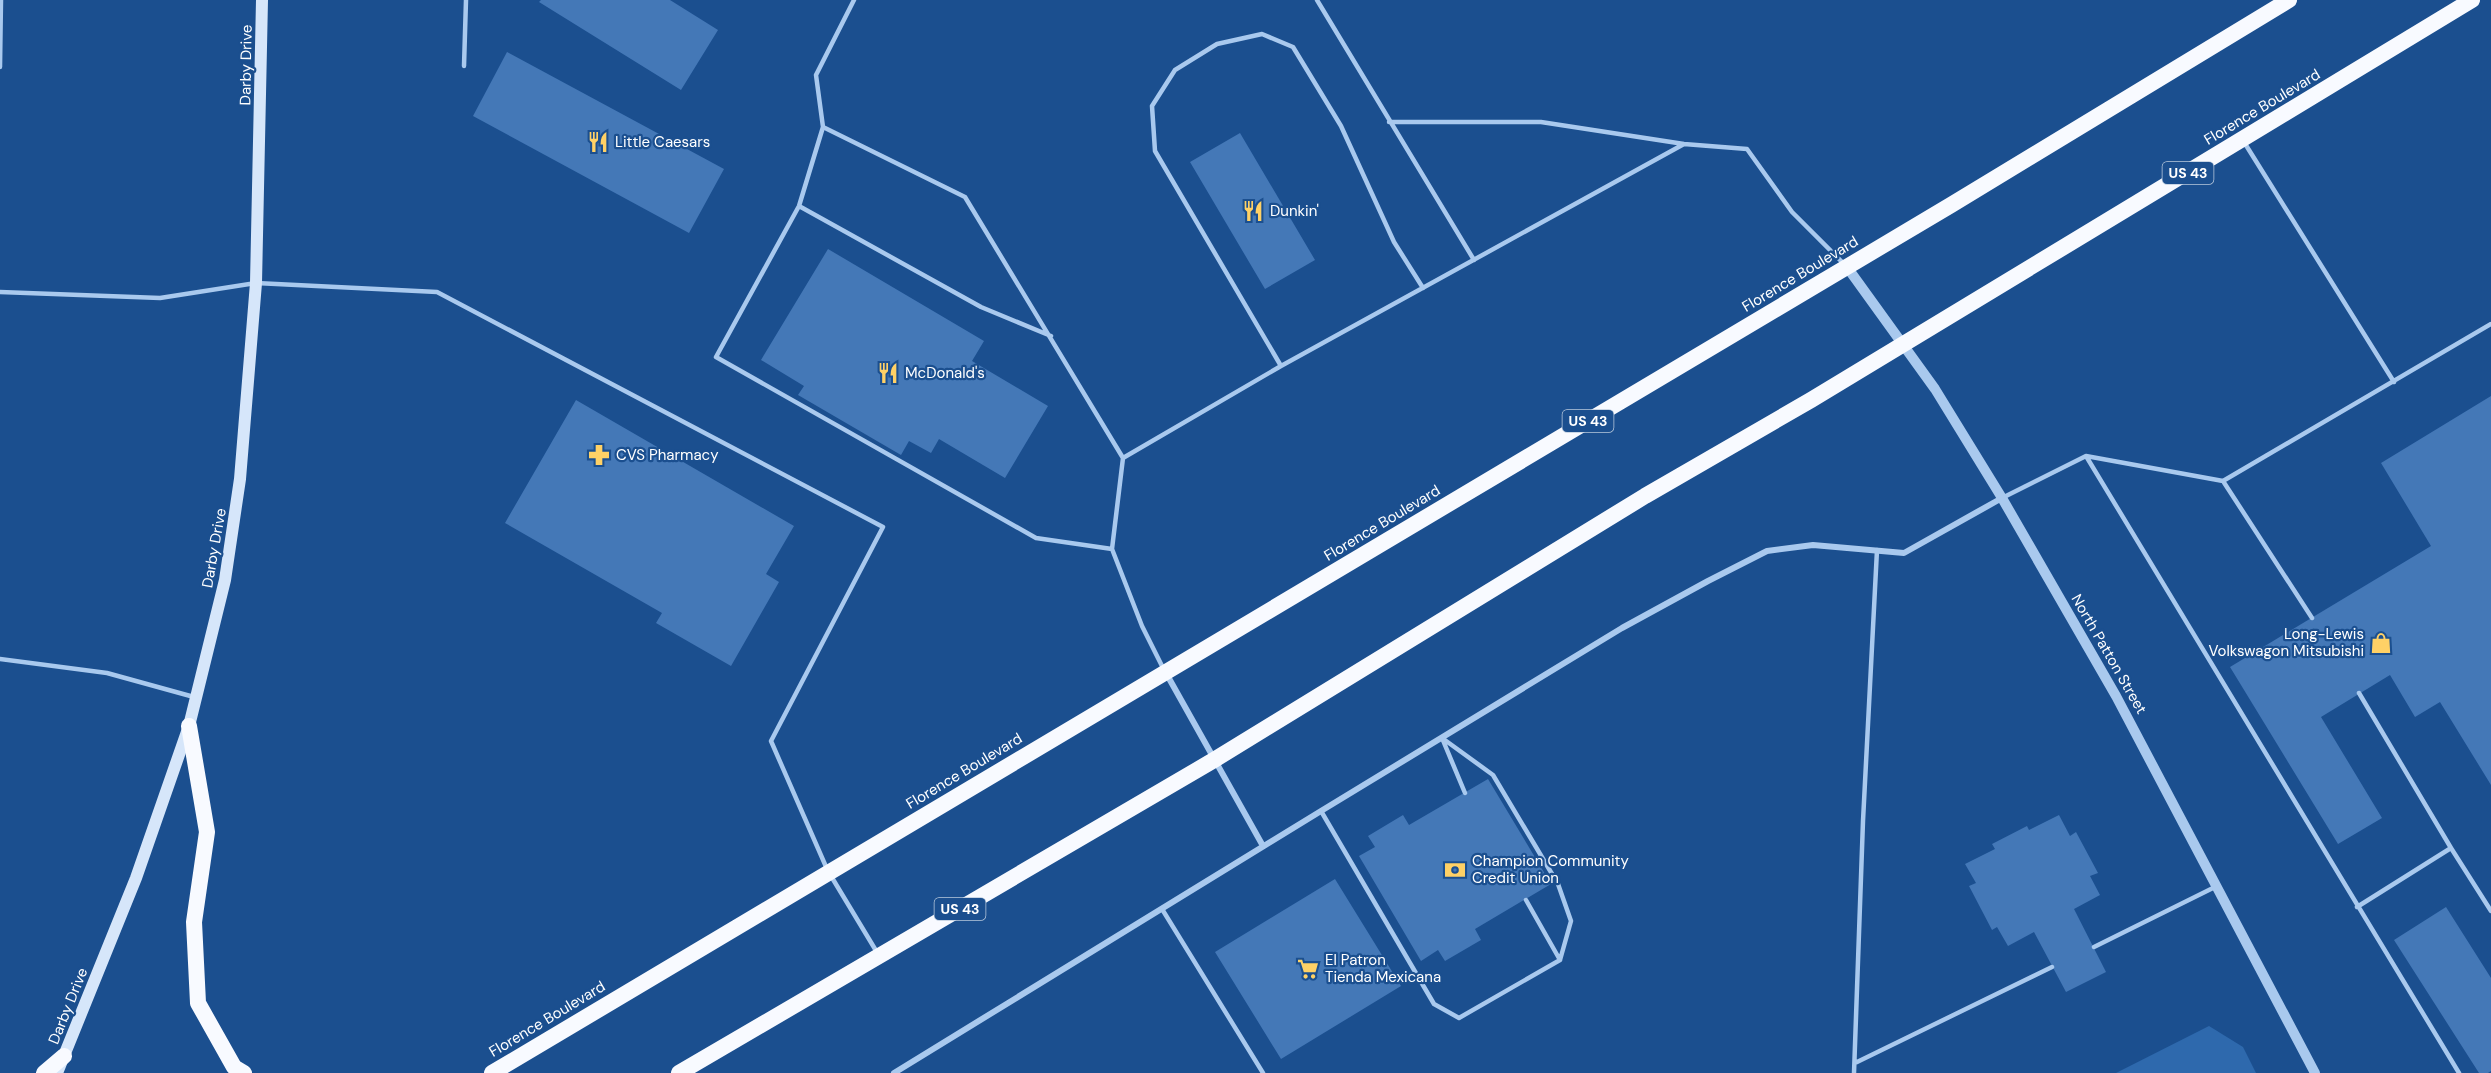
<svg xmlns="http://www.w3.org/2000/svg" width="2491" height="1073" viewBox="0 0 2491 1073" font-family="'DM Sans',sans-serif">
<style>
.green{fill:#2e69ad}
.building{fill:#4478b7}
.lines{fill:none;stroke-linecap:round;stroke-linejoin:round}
.service{stroke:#a9c9ee;stroke-width:4.5}
.minor{stroke:#a9c9ee;stroke-width:6}
.tertiary{stroke:#a9c9ee;stroke-width:10}
.secondary{stroke:#d6e6fa;stroke-width:12}
.trunk{stroke:#f8faff;stroke-width:16}
.labels{text-anchor:middle;stroke-width:4.5;stroke-linejoin:round;paint-order:stroke}
.shield{fill:#1b4f8f;stroke:#bbcadd;stroke-width:1.5}
.shield-label{font-size:14px;font-weight:bold;fill:#fff}
.street-label{font-size:15px;fill:#fff;stroke:#1b4f8f}
.poi-label{font-size:15px;fill:#fff;stroke:#1b4f8f;text-anchor:start}
</style>
<rect width="100%" height="100%" fill="#1b4f8f"/>
<path class="green" d="M2209,1026L2243,1047L2256,1073H2116Z"/>
<path class="building" d="M541,0H670L718,30L681,90L539,2Z
M507,52L724,169L689,233L473,116Z
M1240,133L1315,260L1265,289L1190,162Z
M828,249L984,341L972,361L1048,406L1005,478L939,439L931,453L909,441L901,455L798,395L804,386L761,360Z
M2491,396V785L2440,702L2415,717L2390,675L2321,717L2382,818L2338,844L2230,667L2431,546L2381,463Z
M576,400L794,526L766,574L779,582L731,666L656,623L662,613L505,523Z
M1488,779L1551,884L1475,929L1481,940L1445,961L1438,950L1421,961L1359,856L1375,847L1368,836L1403,815L1409,825Z
M2059,815L2070,836L2076,832L2098,873L2090,876L2100,895L2074,909L2106,972L2066,992L2034,932L2008,946L1997,927L1992,930L1969,886L1976,883L1965,864L1995,849L1992,844L2027,826L2029,830Z
M1335,879L1401,986L1281,1059L1215,952Z
M2446,907L2491,978V1071L2488,1073H2479L2394,940Z"/>
<g class="lines">
<path class="service" d="M854,0L816,75L823,127L965,197L1123,458
M1317,0L1474,260
M464,66L466,0
M0,67L1,0
M1389,122H1541L1684,144L1747,149L1792,212L1845,265
M823,127L799,206L716,357L1036,538L1112,549
M2244,142L2394,382
M799,206L981,307L1051,336
M0,292L160,298L256,283L437,292L883,527L771,741L827,869
M1281,366L1155,151L1152,106L1175,70L1217,44L1262,34L1293,47L1341,126L1394,242L1423,288
M2086,456L2459,1073
M2223,481L2312,618
M2002,498L2086,456L2223,481L2491,324
M0,659L107,673L194,697
M1164,670L1142,626L1112,549L1123,458L1281,366L1684,144
M1442,738L1465,793
M1321,811L1434,1004L1459,1018L1560,960L1571,921L1558,884L1493,775L1442,738
M2451,848L2491,911
M831,876L878,954
M1526,900L1560,960
M2357,907L2451,848L2359,693
M1162,909L1263,1073
M2094,947L2215,887
M1855,1063L2052,967
M1854,1073L1863,821L1877,550"/>
<path class="minor" d="M1166,673L1263,846
M894,1073L1321,811L1622,628L1708,581L1767,551L1813,545L1904,553L2002,498"/>
<path class="tertiary" d="M1847,267L1935,389L2002,498L2116,696L2315,1073"/>
<path class="secondary" d="M57,1073L136,878L189,726L225,580L240,479L256,283L262,0"/>
<path class="trunk" d="M189,726L207,832L194,922L198,1003L234,1067L244,1073
M44,1073L64,1056
M492,1073L1951,205L2289,0
M679,1073L1214,760L1645,496L1811,400L2472,0"/>
</g>
<defs>
<symbol id="restaurant-bare" viewBox="-9 -9 18 18"><path d="M-5-6h1v4h1v-4h1v4h1v-4h1v5L-1.5 .5V6h-2V.5L-5-1ZM5-6V6H3V1.5H1.5Q1.5-4 5-6Z" fill="#ffd166" stroke="#1b4f8f" stroke-width="2.5" paint-order="stroke"/></symbol>
<symbol id="pharmacy-bare" viewBox="-9 -9 18 18"><path d="M-2-6h4v4h4v4h-4v4h-4v-4h-4v-4h4Z" fill="#ffd166" stroke="#1b4f8f" stroke-width="2.5" paint-order="stroke"/></symbol>
<symbol id="shop-bare" viewBox="-9 -9 18 18"><path d="M-5-2.5h2.3a2.7 3.5 0 0 1 5.4 0H5L5.5 6h-11ZM-1.5-2.5h3a1.5 2.3 0 0 0-3 0Z" fill="#ffd166" stroke="#1b4f8f" stroke-width="2.5" paint-order="stroke"/></symbol>
<symbol id="bank-bare" viewBox="-9 -9 18 18"><path d="M-6-4H6V4H-6ZM0-2.3a2.3 2.3 0 1 0 0 4.6a2.3 2.3 0 1 0 0-4.6Z" fill="#ffd166" stroke="#1b4f8f" stroke-width="2.5" paint-order="stroke"/></symbol>
<symbol id="supermarket-bare" viewBox="-9 -9 18 18"><path d="M-6-5.5h2.5l.6 2H6L4.5 2H-2.5L-4.4-4H-6ZM-1.5 3.2a1.3 1.3 0 1 0 .1 0ZM3 3.2a1.3 1.3 0 1 0 .1 0Z" fill="#ffd166" stroke="#1b4f8f" stroke-width="2.5" paint-order="stroke"/></symbol>
</defs>
<g fill-rule="evenodd">
<use href="#restaurant-bare" x="583" y="127" width="30" height="30"/>
<use href="#restaurant-bare" x="1238" y="196" width="30" height="30"/>
<use href="#restaurant-bare" x="873" y="358" width="30" height="30"/>
<use href="#pharmacy-bare" x="584" y="440" width="30" height="30"/>
<use href="#shop-bare" x="2366" y="628" width="30" height="30"/>
<use href="#bank-bare" x="1440" y="855" width="30" height="30"/>
<use href="#supermarket-bare" x="1293" y="954" width="30" height="30"/>
</g>
<g class="labels">
<g class="shield">
<rect x="2162.5" y="162" width="51" height="22" rx="4.5"/>
<rect x="1562.5" y="410" width="51" height="22" rx="4.5"/>
<rect x="934.5" y="898" width="51" height="22" rx="4.5"/>
</g>
<g class="shield-label">
<text x="2188" y="178">US 43</text>
<text x="1588" y="426">US 43</text>
<text x="960" y="914">US 43</text>
</g>
<g class="street-label">
<text transform="translate(246 65) rotate(-89)" y="5">Darby Drive</text>
<text transform="translate(2262 107) rotate(-31)" y="5">Florence Boulevard</text>
<text transform="translate(1800 274) rotate(-31)" y="5">Florence Boulevard</text>
<text transform="translate(1382 523) rotate(-31)" y="5">Florence Boulevard</text>
<text transform="translate(214 548) rotate(-80)" y="5">Darby Drive</text>
<text transform="translate(2109 654) rotate(60)" y="5">North Patton Street</text>
<text transform="translate(964 771) rotate(-31)" y="5">Florence Boulevard</text>
<text transform="translate(68 1006) rotate(-68)" y="5">Darby Drive</text>
<text transform="translate(547 1019) rotate(-31)" y="5">Florence Boulevard</text>
</g>
<g class="poi-label">
<text x="615" y="147">Little Caesars</text>
<text x="1270" y="216">Dunkin'</text>
<text x="905" y="378">McDonald's</text>
<text x="616" y="460">CVS Pharmacy</text>
<text x="2364" y="639" text-anchor="end">Long-Lewis<tspan x="2364" dy="17">Volkswagon Mitsubishi</tspan></text>
<text x="1472" y="866">Champion Community<tspan x="1472" dy="17">Credit Union</tspan></text>
<text x="1325" y="965">El Patron<tspan x="1325" dy="17">Tienda Mexicana</tspan></text>
</g>
</g>
</svg>
